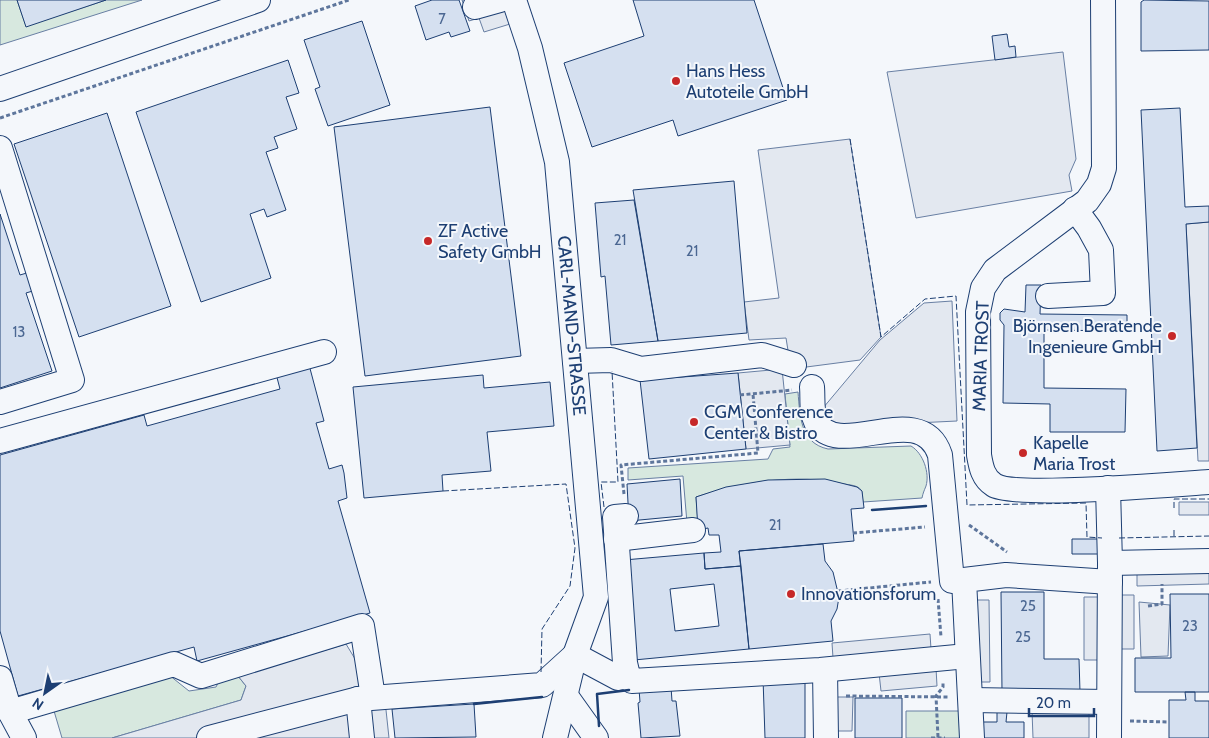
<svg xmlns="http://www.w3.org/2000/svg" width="1209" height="738" viewBox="0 0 1209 738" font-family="Cabin,sans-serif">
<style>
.green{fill:#d7e8df;stroke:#687fa3}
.parking{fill:#e3e8f0;stroke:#687fa3}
.building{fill:#d5e0f0;stroke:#1d3f73;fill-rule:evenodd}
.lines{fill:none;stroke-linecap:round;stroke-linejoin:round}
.minor-casing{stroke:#1d3f73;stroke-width:26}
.path{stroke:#5e769c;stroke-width:3;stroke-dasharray:4 2.5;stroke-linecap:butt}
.minor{stroke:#f4f7fb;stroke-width:24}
.fence{stroke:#1d3f73;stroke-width:1;stroke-dasharray:6 2.5;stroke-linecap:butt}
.wall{stroke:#1d3f73;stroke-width:2.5}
.poi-dot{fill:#c62828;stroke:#f4f7fb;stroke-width:2}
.labels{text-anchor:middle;stroke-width:4;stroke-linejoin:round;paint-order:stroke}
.number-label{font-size:15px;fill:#4b6792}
.poi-label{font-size:18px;fill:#1d3f73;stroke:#f4f7fb;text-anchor:start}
.street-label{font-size:18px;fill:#1d3f73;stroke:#f4f7fb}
</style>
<rect width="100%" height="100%" fill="#f4f7fb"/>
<path class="green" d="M0,0H17L26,26L106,0H142L0,45Z
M798,392C800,416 800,443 828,449L911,446C923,453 930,473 926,486C924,491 923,493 922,498L863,502C862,498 863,493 861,490C858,485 849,485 844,484C795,473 744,482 696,497L698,522L687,523L683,476L628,480V468L768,459L773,449L790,447L785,394Z
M169,675L189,691L216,687L220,679L238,676L246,686L241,700L112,738H62L54,711Z
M906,711H965L964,738H906Z"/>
<path class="parking" d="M462,0H501L510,24L484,32L479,18L469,21Z
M1063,52L1076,159L1069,175L1072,191L916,218L887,72Z
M850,139L881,337L860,360L791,369L786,338L749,340L744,302L779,298L758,150Z
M1209,222V461H1198L1186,224Z
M952,301L957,421L853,426L837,425L826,417L823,408L880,340L924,303Z
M782,369L790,445L746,449L738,373Z
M1179,502H1209V515H1179Z
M1209,569V584L1137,586V571Z
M1119,595H1134V649H1119Z
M1084,597H1099V660H1084Z
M974,600H989L990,682H974Z
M1139,602L1170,605L1168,656L1141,657Z
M930,634L931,649L833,658L832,643Z
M346,644L386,710L389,738H112L241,700L246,686L238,676Z
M936,668L937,686L881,691L879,673Z
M837,697H853L852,731H836Z
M1032,711L1089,712V738H1033Z"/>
<path class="building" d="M17,0H106L26,27Z
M432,0H459L470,31L451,37L449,32L426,40L415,6Z
M633,0H754L787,100L678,136L673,120L592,147L564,63L644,36Z
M1144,0L1209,1V50L1141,51V2Z
M362,21L390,105L328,126L315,89L320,87L304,40Z
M1007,34L1009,47L1015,46L1016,57L995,60L992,36Z
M288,60L299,93L286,97L297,129L274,137L278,148L266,152L286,210L267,217L264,209L250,214L271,278L201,302L136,112Z
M490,107L521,356L365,376L334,127Z
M1180,108L1185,207L1209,206V222L1186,224L1197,448L1157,451L1141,110Z
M107,113L171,306L79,337L14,144Z
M734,181L747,333L658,341L633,190Z
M634,200L658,341L611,345L605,276L601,277L595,203Z
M0,214L20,275L30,272L36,290L26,293L52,371L0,388Z
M1026,285H1041L1040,314L1127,315V331L1044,330V388L1126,389L1125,432H1050V404L1003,403L1004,325L1000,320V313L1004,309L1025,312Z
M308,361L324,421L316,423L329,469L342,465L344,473L347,498L338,501L370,613L197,661L194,647L18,696L0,631V455L144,415L147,426L280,389L275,370Z
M738,373L746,449L649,459L640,380Z
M483,375L484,388L550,382L554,426L487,432L491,471L442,475L443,491L364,498L353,387Z
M680,479L682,516L629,521L627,484Z
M825,479L857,487L862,491L864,508L851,509L854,541L739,551L741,566L705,569L704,553L721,552L719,535H709L708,528L698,530L696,497L726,487L768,480Z
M1072,539H1098L1099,554H1072Z
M823,544L825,561L833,572L839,597L837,609L831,621L833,641L749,649L739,551Z
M704,553L705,569L741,566L749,649L634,660L624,560ZM714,584L719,626L675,631L670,589Z
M1001,592H1044V659H1079L1080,692H1002Z
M1170,594H1209V692H1135V658H1171Z
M805,677V738H765L763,678Z
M671,687L672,701H676L680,736L641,738L638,703L640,702L639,689Z
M1185,692H1195V701H1209V738H1169V700H1186Z
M855,698H902V738H855Z
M474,704L476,737L395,738L392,709Z
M997,712H1007L1006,722H1024V738H983V722H997Z"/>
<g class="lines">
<defs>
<g id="minor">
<path id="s1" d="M514,0L530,48L557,162L596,597L575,655L555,738"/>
<path d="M1103,0L1104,168L1099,184L1087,201L995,270L983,288L978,312L979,455C981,467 983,478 994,485C1014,498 1176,484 1209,482"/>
<path d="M475,7L500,0"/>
<path d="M0,89L258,0"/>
<path d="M0,148L72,380L0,402"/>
<path d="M1048,296L1103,293L1101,250L1089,228L1075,209"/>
<path d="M575,361L611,360L641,369L762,355L794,365"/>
<path d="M812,387C813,398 811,412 816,422C839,462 921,397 940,455L952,581L964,580"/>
<path d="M0,441L324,352"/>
<path d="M1108,488L1110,563L1109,738"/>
<path d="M626,516L615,517L625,663L628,676L632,681L820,670L967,656"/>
<path d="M616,539L693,530"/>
<path d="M1110,563L1209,561"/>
<path d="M575,655L618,678L628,676"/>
<path d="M825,670L826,738"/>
<path d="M0,678L10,712L24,738"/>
<path d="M566,696L596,738"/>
<path d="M358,699L362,738"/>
<path d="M971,700L1109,702"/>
<path d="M10,712L174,664L201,676L362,626L373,697"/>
<path d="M209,738L358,699L542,685L575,655"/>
<path d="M972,738L964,580L1006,575L1110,582"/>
</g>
</defs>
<use href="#minor" class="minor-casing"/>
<path class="path" d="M0,118L349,0
M740,395L792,390
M624,494L621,465L758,453L753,394
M969,525L1007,552
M853,533L925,527
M838,591L931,582
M938,599L941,637
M1148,606L1162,604V584
M846,696L948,697
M1130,721L1169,722
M938,737L936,696L943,687V681
M931,738H945"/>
<use href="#minor" class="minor"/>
<path class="fence" d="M850,139L881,337L925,299L956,296L967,505L1086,503L1087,537L1102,538
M443,491L566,484L575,548L570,586L542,629L541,672
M604,507L601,482H618L612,371
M1174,508V499H1209
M1174,536V528
M1119,538L1209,536"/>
<path class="wall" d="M872,510L926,506
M474,704L542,697
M599,726L597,694L629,690"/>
</g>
<g class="poi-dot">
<circle cx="676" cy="81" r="5"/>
<circle cx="428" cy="241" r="5"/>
<circle cx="1172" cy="336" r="5"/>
<circle cx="694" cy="422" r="5"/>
<circle cx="1023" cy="453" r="5"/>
<circle cx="791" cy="594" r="5"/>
</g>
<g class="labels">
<g class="number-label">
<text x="442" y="24">7</text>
<text x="620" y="245">21</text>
<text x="692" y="256">21</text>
<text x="19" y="337">13</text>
<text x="775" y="530">21</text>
<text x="1028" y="611">25</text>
<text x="1190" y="631">23</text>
<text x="1023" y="642">25</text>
</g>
<g class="poi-label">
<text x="686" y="77">Hans Hess<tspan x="686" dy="21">Autoteile GmbH</tspan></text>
<text x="438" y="237">ZF Active<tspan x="438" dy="21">Safety GmbH</tspan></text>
<text x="1162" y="332" text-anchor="end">Björnsen Beratende<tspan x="1162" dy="21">Ingenieure GmbH</tspan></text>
<text x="704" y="418">CGM Conference<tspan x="704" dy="21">Center &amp; Bistro</tspan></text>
<text x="1033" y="449">Kapelle<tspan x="1033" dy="21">Maria Trost</tspan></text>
<text x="801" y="600">Innovationsforum</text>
</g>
<g class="street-label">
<text dy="6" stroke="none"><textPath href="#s1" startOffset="332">CARL-MAND-STRASSE</textPath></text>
<text transform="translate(981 356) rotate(-88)" y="6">MARIA TROST</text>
</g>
</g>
<g transform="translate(45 693) rotate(213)" stroke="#f4f7fb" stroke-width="4" paint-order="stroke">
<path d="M0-4L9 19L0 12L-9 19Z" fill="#1d3f73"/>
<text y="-8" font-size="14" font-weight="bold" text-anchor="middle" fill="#1d3f73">N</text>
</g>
<path d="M1029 708v8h65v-8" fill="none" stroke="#1d3f73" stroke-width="2.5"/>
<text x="1036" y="708" font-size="15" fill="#1d3f73" stroke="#f4f7fb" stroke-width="4" paint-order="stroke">20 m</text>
</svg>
